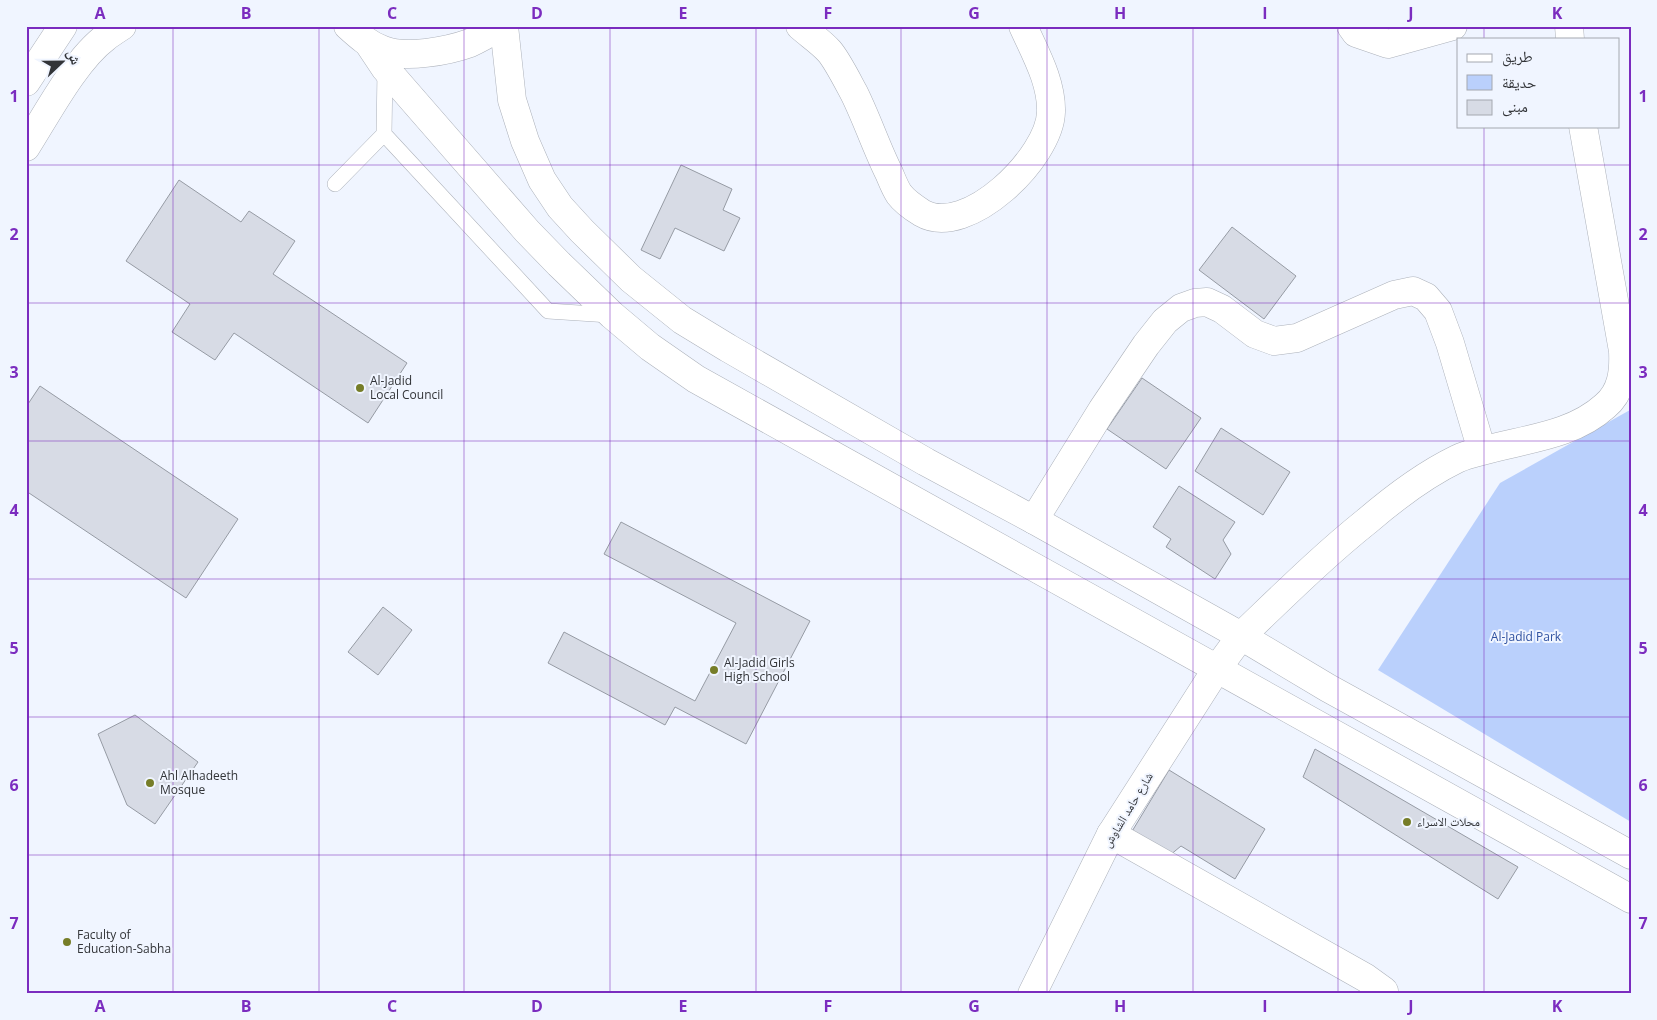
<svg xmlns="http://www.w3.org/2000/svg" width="1657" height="1020" viewBox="0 0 1657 1020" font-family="'Open Sans','Noto Naskh Arabic',sans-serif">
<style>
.green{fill:#bad0fc}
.building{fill:#d7dbe5;stroke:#969ba4}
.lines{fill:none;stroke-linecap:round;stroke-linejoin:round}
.service-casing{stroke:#acb1ba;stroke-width:16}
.minor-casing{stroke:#acb1ba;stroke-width:29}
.tertiary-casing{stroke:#acb1ba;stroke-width:29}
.primary-casing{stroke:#acb1ba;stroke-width:29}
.service{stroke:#fff;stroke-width:15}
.minor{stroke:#fff;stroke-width:28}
.tertiary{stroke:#fff;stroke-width:28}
.primary{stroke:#fff;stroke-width:28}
.grid{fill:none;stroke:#7b2cbf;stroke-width:1;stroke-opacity:0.55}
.poi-dot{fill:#767d28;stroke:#f0f5ff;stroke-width:2}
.labels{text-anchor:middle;stroke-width:4;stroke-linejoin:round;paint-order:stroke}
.poi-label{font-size:12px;fill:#323438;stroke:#f0f5ff;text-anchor:start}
.park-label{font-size:12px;fill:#2f51a0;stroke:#f0f5ff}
.street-label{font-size:12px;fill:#323438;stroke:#f0f5ff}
.neatline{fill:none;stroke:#7b2cbf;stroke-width:2}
.grid-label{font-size:16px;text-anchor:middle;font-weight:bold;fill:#7b2cbf}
</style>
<rect width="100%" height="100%" fill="#f0f5ff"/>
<path class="green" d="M1630,410L1631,411V822L1378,670L1500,483Z"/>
<path class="building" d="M681,165L732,189L723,210L740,218L724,251L675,228L660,259L641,250Z
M179,180L241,222L249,211L295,241L273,274L407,363L368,423L234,333L215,360L172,332L190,304L126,261Z
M1232,227L1296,276L1264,319L1199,270Z
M1142,378L1201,418L1166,469L1107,429Z
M40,386L238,519L186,598L26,491V407Z
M1221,428L1290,472L1263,515L1195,471Z
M1179,486L1235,522L1223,540L1231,554L1215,579L1166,547L1171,539L1153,527Z
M621,522L810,621L746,744L675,707L665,725L548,663L564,632L695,701L736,623L604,554Z
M383,607L412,630L378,675L348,652Z
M135,715L198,762L155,824L127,805L98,734Z
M1315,749L1518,867L1498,899L1303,777Z
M1169,770L1265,829L1235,879L1181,846L1169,856L1131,833Z"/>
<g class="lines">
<defs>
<path id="service" d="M385,70L384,134L548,311L610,315
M335,184L384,134"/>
<path id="minor" d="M800,26C809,34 821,42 829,51C837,60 848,82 854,93C867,119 876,147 889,173C892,180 895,188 899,194C905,202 914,208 922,213C967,239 1050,157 1051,112C1052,82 1035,53 1023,26
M1351,26L1356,33L1388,44L1453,26
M1569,26L1570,39
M1034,520L1102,410L1146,345L1165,321L1181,308L1195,303L1207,302L1222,309L1255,334L1274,341L1297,338L1394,295L1413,291L1426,297L1438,311L1450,343L1482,451
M1241,636C1282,597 1322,557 1367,521C1395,497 1424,475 1457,459C1465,455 1474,453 1482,451C1524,439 1572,436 1605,406C1622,392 1624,371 1623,351L1583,126
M1111,834L1366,978L1384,991L1383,994"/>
<path id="tertiary" d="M1032,994L1111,834L1216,670L1241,636"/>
<path id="primary" d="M348,26C359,36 369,45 383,50C405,59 448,51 470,43C481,38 491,32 501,26
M504,26L512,100L525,141L542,180L560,207L582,231L631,279L682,320L728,348L926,462L1034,520L1241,636L1328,688L1631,855
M369,44L385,68L527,231L559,264L612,315L650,347L696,379L1631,899
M26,82L63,26
M26,147C47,114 75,60 106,37C111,33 116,30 122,26"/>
</defs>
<use href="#service" class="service-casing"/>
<use href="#minor" class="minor-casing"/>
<use href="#tertiary" class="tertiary-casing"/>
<use href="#primary" class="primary-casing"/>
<use href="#service" class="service"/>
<use href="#minor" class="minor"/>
<use href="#tertiary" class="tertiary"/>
<use href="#primary" class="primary"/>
</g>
<path class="grid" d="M173,26V994M319,26V994M464,26V994M610,26V994M756,26V994M901,26V994M1047,26V994M1193,26V994M1338,26V994M1484,26V39M1484,126V994M26,165H1631M26,303H1631M26,441H1631M26,579H1631M26,717H1631M26,855H1631"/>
<g class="poi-dot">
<circle cx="360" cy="388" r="5"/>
<circle cx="714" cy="670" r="5"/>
<circle cx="150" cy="783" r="5"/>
<circle cx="1407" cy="822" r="5"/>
<circle cx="67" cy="942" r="5"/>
</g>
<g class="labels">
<g class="poi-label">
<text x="370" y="385">Al-Jadid<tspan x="370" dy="14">Local Council</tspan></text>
<text x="724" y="667">Al-Jadid Girls<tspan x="724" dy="14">High School</tspan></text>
<text x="160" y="780">Ahl Alhadeeth<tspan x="160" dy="14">Mosque</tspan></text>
<text x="1417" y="826">محلات الاسراء</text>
<text x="77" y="939">Faculty of<tspan x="77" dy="14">Education-Sabha</tspan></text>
</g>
<g class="park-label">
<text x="1526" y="641">Al-Jadid Park</text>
</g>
<g class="street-label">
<text transform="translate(1128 810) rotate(-59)" y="4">شارع حامد الشاوش</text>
</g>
</g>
<rect width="1657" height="1020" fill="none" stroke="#f0f5ff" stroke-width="55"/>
<rect x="1457" y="38" width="162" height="90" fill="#f0f5ff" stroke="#a4a8af"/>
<rect x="1467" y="54" width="25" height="8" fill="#ffffff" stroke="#a4a8af"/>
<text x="1502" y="62" font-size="15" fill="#323438">طريق</text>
<rect x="1467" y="75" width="25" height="15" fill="#bad0fc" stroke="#a4a8af"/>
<text x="1502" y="88" font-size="15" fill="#323438">حديقة</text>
<rect x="1467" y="100" width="25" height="15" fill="#d7dbe5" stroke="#a4a8af"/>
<text x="1502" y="112" font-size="15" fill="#323438">مبنى</text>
<g transform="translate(62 62) rotate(68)" stroke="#f0f5ff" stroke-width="4" paint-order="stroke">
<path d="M0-4L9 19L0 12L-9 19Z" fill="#323438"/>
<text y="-8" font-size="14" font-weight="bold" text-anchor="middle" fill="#323438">ش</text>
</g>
<rect x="28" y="28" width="1602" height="964" class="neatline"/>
<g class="grid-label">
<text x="100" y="19">A</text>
<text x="246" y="19">B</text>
<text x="392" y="19">C</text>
<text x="537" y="19">D</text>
<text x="683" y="19">E</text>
<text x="828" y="19">F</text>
<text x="974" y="19">G</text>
<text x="1120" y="19">H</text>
<text x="1265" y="19">I</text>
<text x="1411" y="19">J</text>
<text x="1557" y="19">K</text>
<text x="14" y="102">1</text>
<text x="1643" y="102">1</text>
<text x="14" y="240">2</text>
<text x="1643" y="240">2</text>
<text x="14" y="378">3</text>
<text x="1643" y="378">3</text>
<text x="14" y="516">4</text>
<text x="1643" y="516">4</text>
<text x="14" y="654">5</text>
<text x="1643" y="654">5</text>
<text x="14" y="791">6</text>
<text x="1643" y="791">6</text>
<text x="14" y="929">7</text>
<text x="1643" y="929">7</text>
<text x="100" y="1012">A</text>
<text x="246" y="1012">B</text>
<text x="392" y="1012">C</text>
<text x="537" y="1012">D</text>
<text x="683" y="1012">E</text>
<text x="828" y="1012">F</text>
<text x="974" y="1012">G</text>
<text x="1120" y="1012">H</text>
<text x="1265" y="1012">I</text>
<text x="1411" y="1012">J</text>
<text x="1557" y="1012">K</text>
</g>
</svg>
